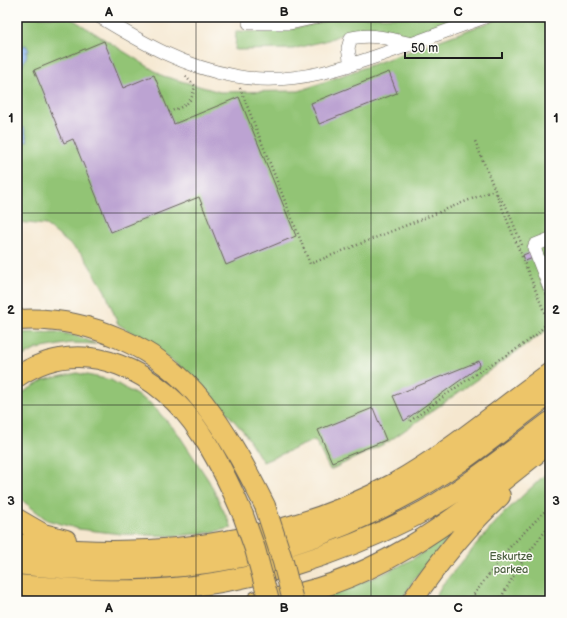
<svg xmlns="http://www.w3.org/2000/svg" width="567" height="618" viewBox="0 0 567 618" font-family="'Balsamiq Sans',sans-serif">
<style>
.green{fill:#92c474;stroke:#577048}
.water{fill:#87b6f2;stroke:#526987}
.building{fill:#bca3d2}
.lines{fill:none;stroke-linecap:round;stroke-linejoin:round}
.minor-casing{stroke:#68635b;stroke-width:14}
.highway-casing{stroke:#68635b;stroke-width:22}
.path{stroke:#68635b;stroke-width:2.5;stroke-dasharray:1 3;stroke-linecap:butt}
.minor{stroke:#fff;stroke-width:13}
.highway{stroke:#edc569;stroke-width:20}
.highway-bridge-casing{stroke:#68635b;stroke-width:22;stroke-linecap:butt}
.highway-bridge{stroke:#edc569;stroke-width:20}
.grid{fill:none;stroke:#1c1c1c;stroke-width:1;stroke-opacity:0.55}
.labels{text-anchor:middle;stroke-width:3;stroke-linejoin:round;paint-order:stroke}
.park-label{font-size:11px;fill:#4b5f3f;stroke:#fdfcf7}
.neatline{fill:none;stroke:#1c1c1c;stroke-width:1.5}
.grid-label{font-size:13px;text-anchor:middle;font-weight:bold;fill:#1c1c1c}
</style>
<rect width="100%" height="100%" fill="#fdfcf7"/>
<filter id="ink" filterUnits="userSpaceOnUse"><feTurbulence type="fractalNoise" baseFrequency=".025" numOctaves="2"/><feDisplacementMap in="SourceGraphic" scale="8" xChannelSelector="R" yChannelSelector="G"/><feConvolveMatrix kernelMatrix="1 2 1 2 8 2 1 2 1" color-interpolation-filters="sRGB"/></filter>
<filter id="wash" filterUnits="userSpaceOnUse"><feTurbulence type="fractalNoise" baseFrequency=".012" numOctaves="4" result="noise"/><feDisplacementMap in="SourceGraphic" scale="16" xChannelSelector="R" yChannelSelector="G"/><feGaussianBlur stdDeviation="0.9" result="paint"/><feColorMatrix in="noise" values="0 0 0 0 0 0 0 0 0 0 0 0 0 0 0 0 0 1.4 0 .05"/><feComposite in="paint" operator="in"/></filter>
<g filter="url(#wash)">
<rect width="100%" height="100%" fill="#f5e7cf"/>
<path class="green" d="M17,17H69L163,76L220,92L299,91L504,17H550V328L388,442L330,470L315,440L263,462L244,432L217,402L180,367L145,341L118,324L105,291L83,255L46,225L17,222Z
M339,17H464L411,37L391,33L352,30L328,40L293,49L235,50L236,31C271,33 306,28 339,17Z
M57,332L77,336L96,344L71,343L37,349L17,359V333Z
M77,373L111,380L150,403L177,432L209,481L232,528L206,533L176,536L121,534L79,529L47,520L23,501L17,494V396L44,380Z
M550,470V601H433L442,585L502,515Z
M468,515L414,580L401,601H309C352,586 398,572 435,544C447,536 457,525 468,515Z"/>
<path class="water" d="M26,45L29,51L26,52L27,55L17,77V48Z
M17,126L24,128L28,141L17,145Z"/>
<g id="blocks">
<path class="building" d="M104,41L123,88L154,75L174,124L239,97L296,236L226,265L199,197L111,232L73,139L64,143L34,70Z
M389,72L397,93L319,124L311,103Z
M533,251L536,257L525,261L523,255Z
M479,361L480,366L404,421L393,396Z
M373,408L386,440L332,462L318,430Z"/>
</g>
</g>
<g filter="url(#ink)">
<use href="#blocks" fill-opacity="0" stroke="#68635b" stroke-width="1"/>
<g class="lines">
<defs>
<path id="minor" d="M100,17C143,43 184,67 235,76C295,88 356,64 411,44C436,35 460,26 485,17
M249,17V23H290L317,17
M351,65L348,48L351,38C371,33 392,39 411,44
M550,239L535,245L534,248L550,289"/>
<path id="highway" d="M17,320C86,315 160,347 203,402C228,434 247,470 265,506
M17,377C84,331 161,372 201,434C218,459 231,487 243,515
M17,519L43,534L66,540
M17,544C37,547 57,549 77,550C184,556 301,535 395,483C450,452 498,410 550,373
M17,564C96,573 177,572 255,554C266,551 279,549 290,545C329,533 366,517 401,498C455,470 502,430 550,394
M17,585C68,589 123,593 174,588C255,581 338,555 411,518C460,493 506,455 550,422
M257,601C375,588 461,514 550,443
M412,601C438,563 466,527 500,496"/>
</defs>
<use href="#minor" class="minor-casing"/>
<use href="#highway" class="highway-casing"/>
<path class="path" d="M240,88L310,264L494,190
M169,112C186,105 191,105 195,86L184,75
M497,194L507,208L522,245
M410,421C434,404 457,386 482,370C504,355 533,343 548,321L475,141
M469,601L508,549L550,506
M499,601L523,560L550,525"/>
<use href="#minor" class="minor"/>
<use href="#highway" class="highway"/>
<defs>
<path id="highway-bridge" d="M265,506L283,562L293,601
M243,515L255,549L269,601"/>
</defs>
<use href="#highway-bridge" class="highway-bridge-casing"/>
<use href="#highway-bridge" class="highway-bridge"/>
</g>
</g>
<path class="grid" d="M196,17V601M371,17V601M17,213H550M17,405H550"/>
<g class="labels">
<g class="park-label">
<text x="511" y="560">Eskurtze<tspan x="511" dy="13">parkea</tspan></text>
</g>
</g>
<rect width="567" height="618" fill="none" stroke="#fdfcf7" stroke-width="44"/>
<path d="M405 52v6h97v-6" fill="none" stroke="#1c1c1c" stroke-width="2"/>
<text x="411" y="52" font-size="12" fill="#1c1c1c" stroke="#fdfcf7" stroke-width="3" paint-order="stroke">50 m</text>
<rect x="22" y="22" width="523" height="574" class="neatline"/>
<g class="grid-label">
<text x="109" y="16">A</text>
<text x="284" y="16">B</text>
<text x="458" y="16">C</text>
<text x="11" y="122">1</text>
<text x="556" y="122">1</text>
<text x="11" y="314">2</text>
<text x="556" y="314">2</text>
<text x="11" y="505">3</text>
<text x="556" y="505">3</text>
<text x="109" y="612">A</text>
<text x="284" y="612">B</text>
<text x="458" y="612">C</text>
</g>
</svg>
